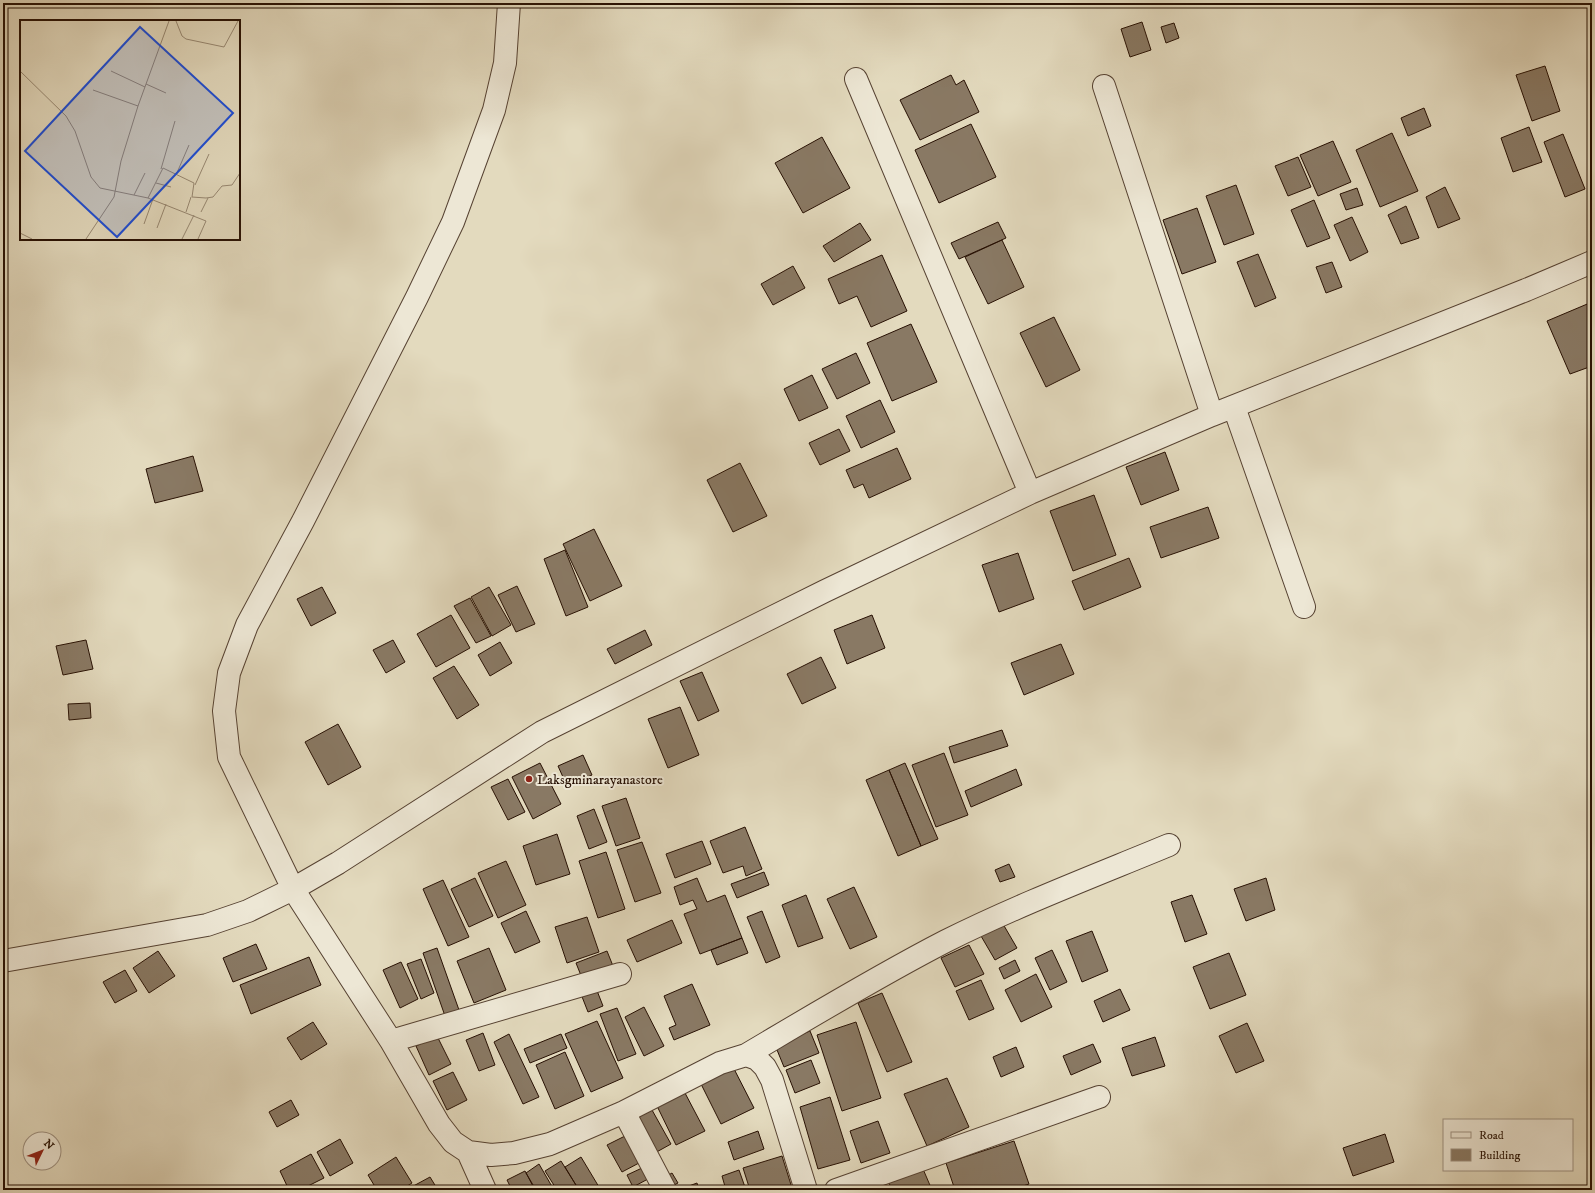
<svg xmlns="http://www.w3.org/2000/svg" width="1595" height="1193" viewBox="0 0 1595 1193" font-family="'IM FELL DW Pica',serif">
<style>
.building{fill:#897964;stroke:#271003}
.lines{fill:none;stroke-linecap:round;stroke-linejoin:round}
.minor-casing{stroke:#564232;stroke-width:24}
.minor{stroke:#ede7d5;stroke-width:22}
.poi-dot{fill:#8f2418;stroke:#ede7d5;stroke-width:1.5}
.labels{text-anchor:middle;stroke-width:4;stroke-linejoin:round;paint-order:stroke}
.poi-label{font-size:14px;fill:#271003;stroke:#ede7d5;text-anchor:start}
.inset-road{fill:none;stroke:#988973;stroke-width:1}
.view{fill:#1d4ed8;fill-opacity:0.15;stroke:#1d4ed8;stroke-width:2}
.inset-edge{fill:none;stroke:#271003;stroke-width:2}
</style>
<rect width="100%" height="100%" fill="#e3dabe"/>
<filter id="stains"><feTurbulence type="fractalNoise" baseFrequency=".005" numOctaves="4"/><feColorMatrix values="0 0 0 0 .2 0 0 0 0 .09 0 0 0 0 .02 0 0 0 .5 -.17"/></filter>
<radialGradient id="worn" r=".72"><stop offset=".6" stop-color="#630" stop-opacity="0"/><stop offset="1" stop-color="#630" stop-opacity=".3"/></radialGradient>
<path class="building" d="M1142,22L1151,50L1130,57L1121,29Z
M1174,23L1179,38L1166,43L1161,27Z
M1545,66L1560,111L1532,121L1516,75Z
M951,75L956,85L964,80L979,112L920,140L900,100Z
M1424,108L1431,126L1408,136L1401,118Z
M971,124L996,177L939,203L915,150Z
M1529,127L1542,162L1513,172L1501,138Z
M1392,133L1418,191L1380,207L1356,150Z
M1563,134L1585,189L1565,197L1544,142Z
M822,137L850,188L803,213L775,163Z
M1333,141L1351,182L1318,196L1300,155Z
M1298,157L1311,187L1288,196L1275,166Z
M1236,185L1254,234L1224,245L1206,196Z
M1445,187L1460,219L1438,228L1426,197Z
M1357,188L1363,205L1346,210L1340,194Z
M1314,200L1330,238L1307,247L1291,210Z
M1406,206L1419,238L1401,244L1388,215Z
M1197,208L1216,262L1182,274L1163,220Z
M1352,217L1368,252L1350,261L1334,225Z
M998,222L1006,238L959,259L951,243Z
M860,223L871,240L834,262L823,246Z
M1002,240L1024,287L988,304L965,257Z
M1258,254L1276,298L1255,307L1237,262Z
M882,255L907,311L871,327L857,296L839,304L828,279Z
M1332,262L1342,287L1326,293L1316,267Z
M793,266L805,288L773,305L761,284Z
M1592,302V366L1570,374L1547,321Z
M1054,317L1080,370L1046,387L1020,333Z
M911,324L937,382L892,401L867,343Z
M856,353L870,383L837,399L822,369Z
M812,375L828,408L799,421L784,389Z
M880,400L895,432L861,448L846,416Z
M839,429L850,451L820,465L809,443Z
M897,448L911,479L869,498L863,484L854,488L846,470Z
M1165,452L1179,490L1141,505L1126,467Z
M193,456L203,491L155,503L146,469Z
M740,463L767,516L733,532L707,480Z
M1094,495L1116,555L1073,571L1050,511Z
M1208,507L1219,538L1161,558L1150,527Z
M594,529L622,586L590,601L563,544Z
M565,550L588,607L566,616L544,559Z
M1018,553L1034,599L999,612L982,565Z
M1129,558L1141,587L1084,610L1072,581Z
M517,586L535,624L516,632L498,595Z
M322,587L336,613L311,626L297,599Z
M489,587L511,625L492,636L471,597Z
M470,598L491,636L476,643L454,606Z
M451,615L470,648L436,667L417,634Z
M872,615L885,648L847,664L834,630Z
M645,630L652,645L615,664L607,649Z
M86,640L93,669L63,675L56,646Z
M393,640L405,662L386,673L373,650Z
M500,642L512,663L490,676L478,655Z
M1061,644L1074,674L1024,695L1011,663Z
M821,657L836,688L802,704L787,674Z
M454,666L479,705L457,719L433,678Z
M702,672L719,711L698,721L680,681Z
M90,703L91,718L69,720L68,704Z
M680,707L699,755L668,768L648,719Z
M338,724L361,767L328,785L305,742Z
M1002,730L1008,746L954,763L949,747Z
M944,753L968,815L936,827L912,765Z
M583,755L592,775L567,786L558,766Z
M540,763L561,804L533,819L512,777Z
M905,763L938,839L921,846L889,770Z
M1016,769L1022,785L971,807L965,791Z
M889,770L921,846L898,856L866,780Z
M508,779L525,812L508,820L491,787Z
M626,798L640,838L616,846L602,806Z
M594,809L607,842L589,849L577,816Z
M745,827L762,869L746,876L743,866L723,873L710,841Z
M557,834L570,874L536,885L523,846Z
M702,841L711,864L675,878L666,854Z
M642,842L661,893L635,902L617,850Z
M606,852L625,909L598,918L579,861Z
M506,861L526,905L498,918L478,873Z
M1009,864L1015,877L1000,882L995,870Z
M764,872L769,885L737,898L731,884Z
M475,878L493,916L469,927L451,889Z
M697,878L707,902L725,895L742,938L700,954L684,914L697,909L693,900L680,905L674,887Z
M1266,878L1275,910L1246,921L1234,889Z
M443,880L469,937L448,946L423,889Z
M854,887L877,937L850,949L827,899Z
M806,895L823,938L798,947L782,905Z
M1192,895L1207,934L1185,942L1171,902Z
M526,911L540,942L515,953L501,923Z
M762,911L780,957L766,963L747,917Z
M587,917L599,952L567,963L555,927Z
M672,920L682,943L637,962L627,940Z
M1003,924L1017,948L995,960L981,936Z
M1092,931L1108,971L1082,982L1066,941Z
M742,938L748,953L717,965L711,950Z
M256,944L267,969L233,982L223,958Z
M969,945L984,974L955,987L941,958Z
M437,948L459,1010L445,1016L423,953Z
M489,948L506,990L474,1003L457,961Z
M1052,950L1067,982L1050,990L1035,958Z
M158,951L175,976L149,993L133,968Z
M607,951L613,966L582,978L576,963Z
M1229,953L1246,995L1210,1009L1193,967Z
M309,957L321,985L251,1014L240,985Z
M421,959L434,993L421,999L407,964Z
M1015,960L1020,971L1004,979L999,968Z
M401,962L418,999L400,1008L383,970Z
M125,970L137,991L115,1003L103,982Z
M1036,974L1052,1007L1021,1022L1005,990Z
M981,980L994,1009L969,1020L956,991Z
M594,983L603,1006L588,1012L579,989Z
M692,984L710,1025L674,1040L669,1028L676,1025L664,996Z
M1120,989L1130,1010L1103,1022L1094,1001Z
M882,993L912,1062L887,1072L858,1003Z
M644,1007L664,1046L644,1056L625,1017Z
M617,1008L636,1054L618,1061L600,1014Z
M597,1021L623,1078L591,1092L565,1034Z
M313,1022L327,1044L301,1060L287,1038Z
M856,1022L881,1098L842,1111L817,1035Z
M1247,1023L1264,1061L1236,1073L1219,1036Z
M810,1031L819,1053L784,1067L775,1045Z
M483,1033L495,1065L479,1071L466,1040Z
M509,1034L539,1097L523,1104L494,1042Z
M561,1034L567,1048L530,1063L524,1049Z
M437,1036L451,1064L429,1075L416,1046Z
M1155,1037L1165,1066L1132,1076L1122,1048Z
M1093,1044L1101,1062L1071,1075L1063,1056Z
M1016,1047L1024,1067L1001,1077L993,1057Z
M565,1052L584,1096L555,1109L536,1065Z
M811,1060L820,1083L795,1093L786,1070Z
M731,1063L754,1108L721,1124L699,1080Z
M453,1072L467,1100L447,1110L433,1081Z
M947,1078L969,1127L927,1146L904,1094Z
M685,1093L705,1131L676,1145L657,1106Z
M830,1097L850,1160L818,1169L800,1107Z
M291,1100L299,1115L277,1127L269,1112Z
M652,1110L671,1144L653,1154L635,1119Z
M878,1121L890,1153L861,1163L850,1131Z
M758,1131L764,1149L734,1160L728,1142Z
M1385,1134L1394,1162L1353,1176L1343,1148Z
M625,1136L639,1163L622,1172L607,1145Z
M340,1139L353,1163L330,1176L317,1152Z
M1014,1141L1029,1184L1011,1190H955L946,1163Z
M311,1154L324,1178L300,1190H289L280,1171Z
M782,1156L792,1188L786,1190H750L743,1168Z
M396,1157L412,1183L401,1190H377L368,1175Z
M581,1157L599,1187L593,1190H579L565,1167Z
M561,1161L579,1190H557L545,1171Z
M539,1164L554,1190H536L526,1173Z
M642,1168L648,1179L633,1187L627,1175Z
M923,1169L932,1190H892L889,1183Z
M739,1170L746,1190H726L722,1176Z
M525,1171L535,1190H512L507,1180Z
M672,1173L678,1183L670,1187L665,1177Z
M430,1177L438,1190H406Z
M697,1183L699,1190H678Z"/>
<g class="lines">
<defs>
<path id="minor" d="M509,3L505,63L494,110L453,222L417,297L303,521L247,625L229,673L224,711L229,757L293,889L391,1041L439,1124L453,1142L468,1152L491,1155L514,1153L550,1144L624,1112L720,1063L746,1055L757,1059L765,1067L772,1080L806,1190
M856,79L1030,493
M1104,86L1212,415
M1234,407L1304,607
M3,961L207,925L248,911L293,889L338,863L542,732L825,591L1030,493L1212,415L1526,290L1592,262
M391,1041L620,974
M746,1055C812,1016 878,976 946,941C1018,905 1094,876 1169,845
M624,1112L665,1190
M468,1152L485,1190
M836,1190L1099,1097"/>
</defs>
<use href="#minor" class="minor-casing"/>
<use href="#minor" class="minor"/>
</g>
<circle class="poi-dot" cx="529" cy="779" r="4"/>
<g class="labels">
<g class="poi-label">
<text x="537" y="784">Laksgminarayanastore</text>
</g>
</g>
<g transform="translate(20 20)">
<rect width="220" height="220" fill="#e3dabe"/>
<path class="inset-road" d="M156,1L162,16L166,19L204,27L218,1M0,51L46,96L55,111L71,157L80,168L128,178L143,148L174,163L172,177L186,178L193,177L202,166L212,165L220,153M91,51L125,67M126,64L146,73M73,70L118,86M141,149L155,101M156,155L169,125M136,163L151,167M175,165L189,134M114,175L125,153M128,178L186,201L178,219M166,192L171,177M181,192L188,178M124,204L133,179M137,208L146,184M0,213L12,219M66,219L94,177L101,141L118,86L149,1M162,219L174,195"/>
<path class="view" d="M120,7L213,93L97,217L5,131Z"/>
<rect width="220" height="220" class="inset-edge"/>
</g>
<rect width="1595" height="1193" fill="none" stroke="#e3dabe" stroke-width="16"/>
<rect x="4" y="4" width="1587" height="1185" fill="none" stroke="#271003" stroke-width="2"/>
<rect x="8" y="8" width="1579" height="1177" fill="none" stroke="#271003"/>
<rect x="1443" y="1119" width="130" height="52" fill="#ede7d5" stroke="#9e9181"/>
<rect x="1451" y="1132" width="20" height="6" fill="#ede7d5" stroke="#9e9181"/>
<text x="1479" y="1139" font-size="12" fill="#271003">Road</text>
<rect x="1451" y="1149" width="20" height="12" fill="#897964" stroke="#9e9181"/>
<text x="1479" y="1159" font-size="12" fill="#271003">Building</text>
<g transform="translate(42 1151) rotate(47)"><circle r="19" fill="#ede7d5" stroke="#9e9181"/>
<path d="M0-3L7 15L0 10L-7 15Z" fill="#8f2418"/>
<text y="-6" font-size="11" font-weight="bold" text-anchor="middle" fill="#271003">N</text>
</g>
<rect width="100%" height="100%" filter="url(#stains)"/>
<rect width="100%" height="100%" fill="url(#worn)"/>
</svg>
